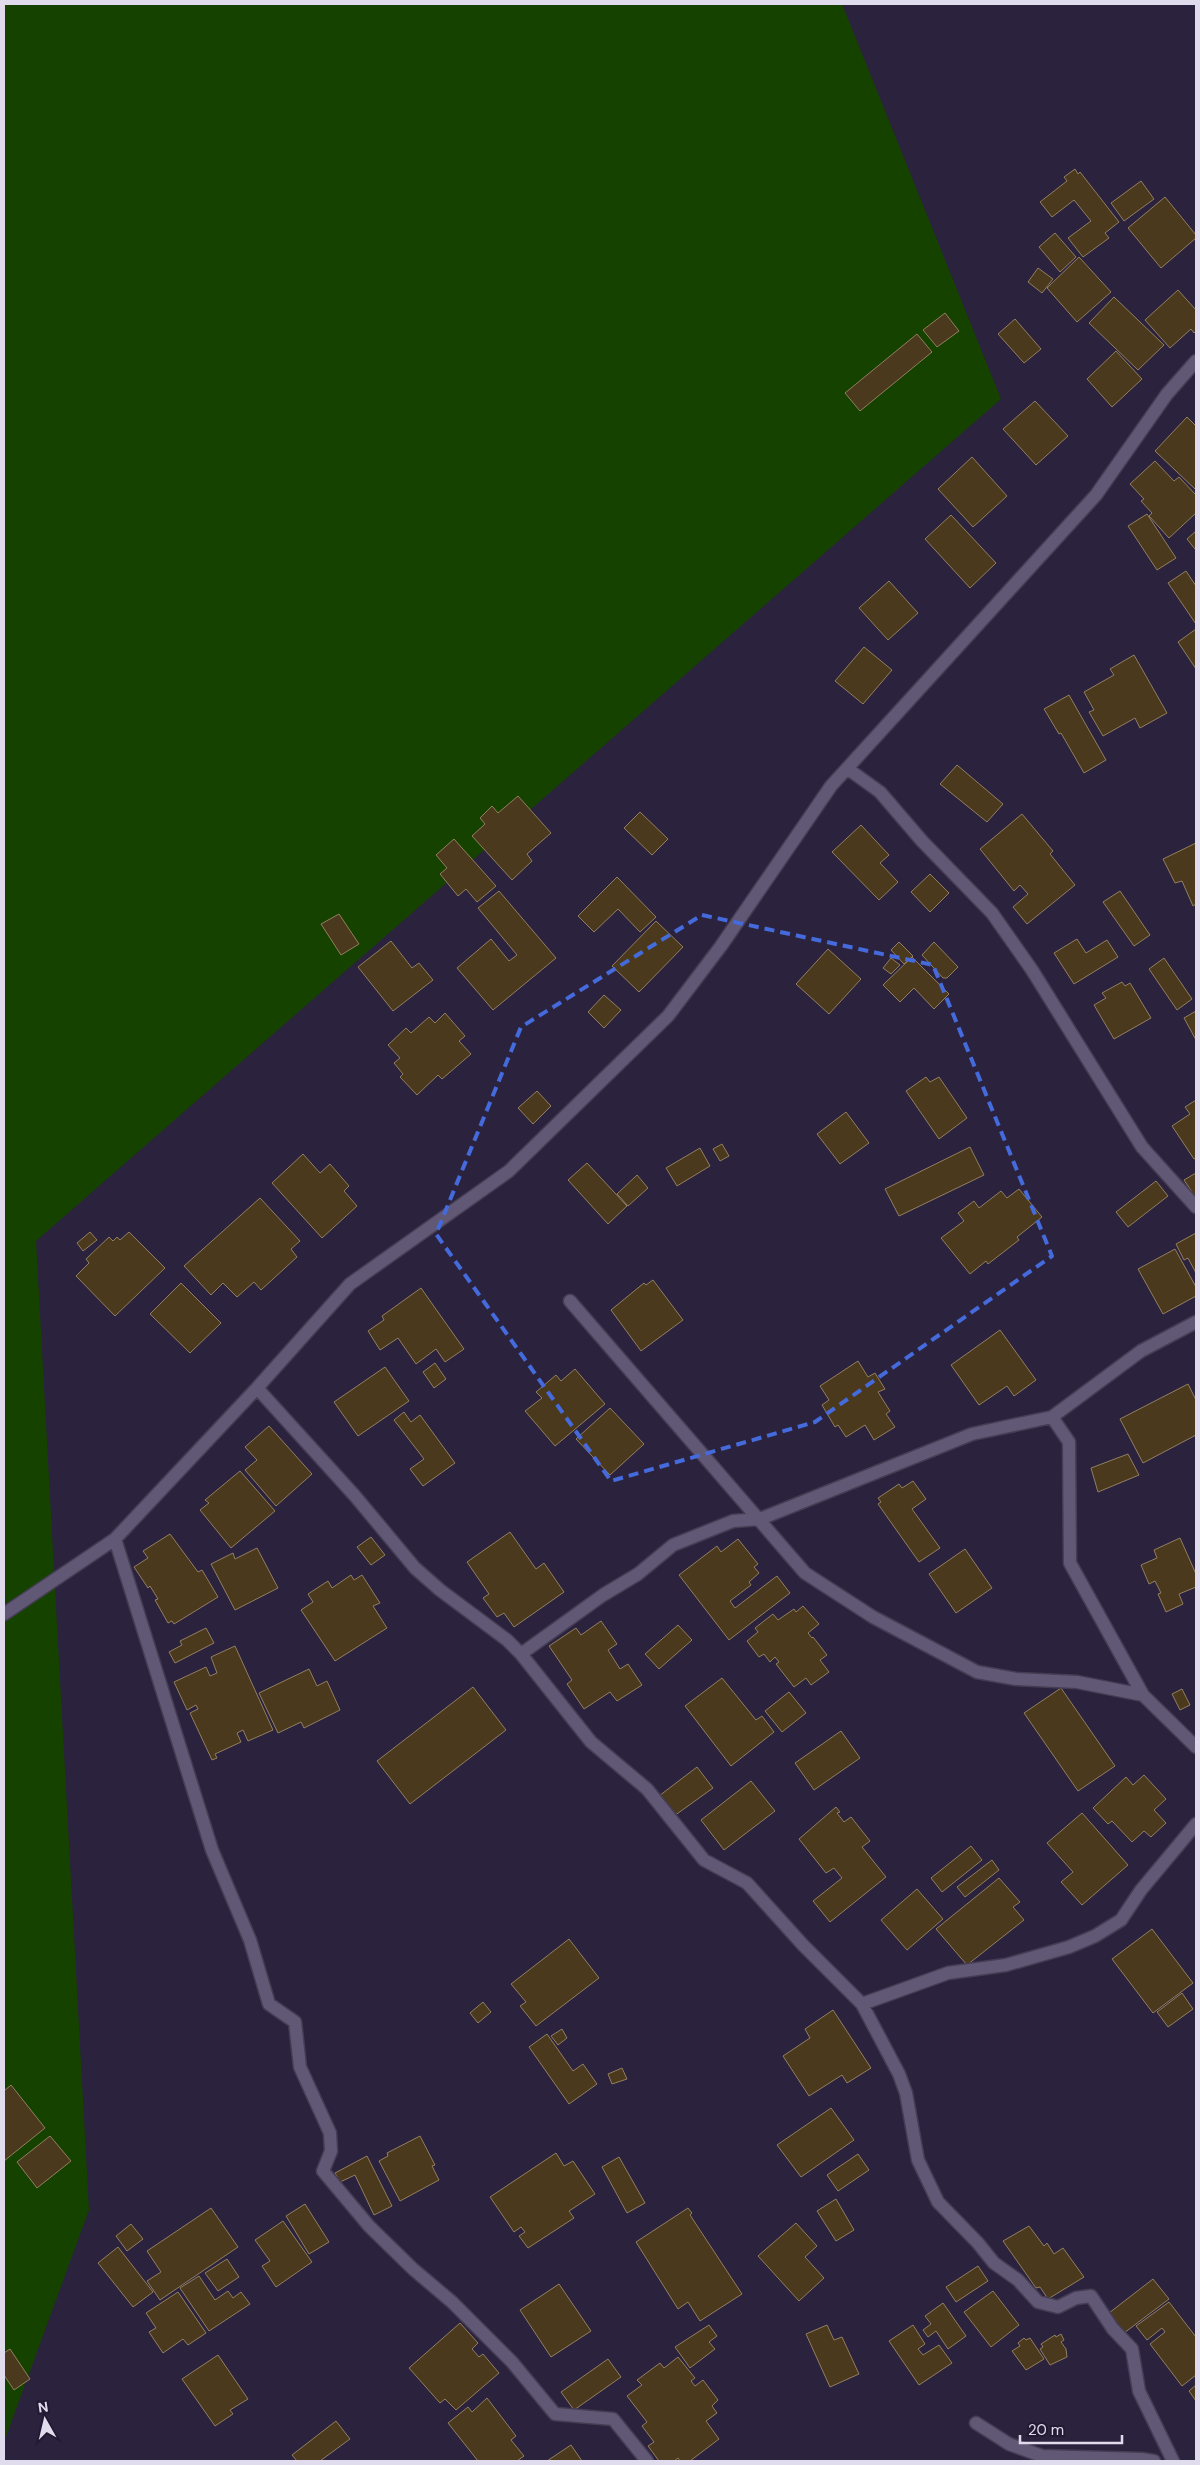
<svg xmlns="http://www.w3.org/2000/svg" width="1200" height="2465" viewBox="0 0 1200 2465" font-family="'DM Sans',sans-serif">
<style>
.green{fill:#164200}
.building{fill:#4a391d;stroke:#927f61}
.lines{fill:none;stroke-linecap:round;stroke-linejoin:round}
.minor-casing{stroke:#453d54;stroke-width:15}
.minor{stroke:#615876;stroke-width:12}
.marked{fill:none;stroke:#446adc;stroke-width:4;stroke-dasharray:10 6;stroke-linejoin:round}
</style>
<rect width="100%" height="100%" fill="#2b233d"/>
<path class="green" d="M4,4H842L1001,399L36,1241L89,2210L4,2442Z"/>
<path class="building" d="M1075,169L1078,174L1080,172L1119,222L1105,233L1109,238L1083,257L1068,238L1091,221L1074,200L1052,217L1040,202L1067,181L1064,177Z
M1141,181L1154,199L1124,221L1111,203Z
M1165,197L1196,235V238L1161,268L1128,228Z
M1055,233L1076,257L1060,272L1039,247Z
M1079,257L1111,292L1077,322L1047,288Z
M1038,268L1053,279L1042,293L1028,282Z
M1178,290L1196,310V331L1194,333L1191,329L1170,348L1145,320Z
M1114,297L1164,345L1138,370L1089,323Z
M945,313L959,331L937,347L923,330Z
M1015,319L1041,349L1024,363L998,334Z
M917,334L932,352L860,411L845,393Z
M1116,351L1142,379L1112,407L1087,379Z
M1035,401L1068,436L1036,465L1003,429Z
M1187,417L1196,426V490L1155,451Z
M972,457L1007,496L973,527L938,489Z
M1155,461L1174,481L1179,477L1196,495V513L1169,538L1149,516L1152,513L1141,501L1144,499L1130,484Z
M1147,514L1176,558L1157,570L1128,526Z
M951,515L996,563L970,588L925,539Z
M1196,531V547L1195,549L1187,539Z
M1186,571L1196,586V624L1168,583Z
M889,581L918,613L888,640L859,608Z
M1196,629V669L1178,642Z
M864,647L892,670L863,704L835,681Z
M1134,655L1167,713L1140,728L1135,718L1103,736L1089,712L1094,710L1084,692L1114,675L1110,669Z
M1069,695L1106,760L1084,773L1061,733L1059,734L1044,709Z
M957,765L1003,804L987,822L940,784Z
M518,796L551,833L527,854L532,861L512,880L472,836L485,824L480,818L492,806L498,813Z
M640,812L668,839L652,855L624,828Z
M1022,814L1053,851L1050,854L1075,885L1027,924L1013,907L1028,894L1020,885L1014,891L980,849Z
M861,825L889,855L880,863L898,882L879,900L832,852Z
M454,839L496,886L477,902L466,889L458,896L440,874L447,868L436,855Z
M1196,843V904L1193,906L1182,881L1175,883L1163,859Z
M930,874L949,893L930,912L911,892Z
M617,877L656,917L640,932L618,909L594,932L578,916Z
M499,891L556,958L493,1010L457,968L491,939L509,961L517,955L478,908Z
M1120,891L1150,935L1134,946L1103,902Z
M339,914L359,944L341,955L321,924Z
M656,921L683,947L639,992L612,966Z
M1077,939L1086,953L1107,940L1118,957L1074,984L1054,953Z
M391,941L412,968L419,963L433,980L393,1011L358,967Z
M899,942L913,956L904,964L891,950Z
M934,942L958,967L947,978H943L922,955Z
M828,949L861,979L829,1014L796,984Z
M912,957L949,994L934,1009L914,988L900,1002L883,985Z
M891,958L900,965L891,974L883,968Z
M1164,958L1192,999L1177,1010L1149,969Z
M1122,982L1125,986L1130,983L1151,1018L1114,1039L1094,1005L1106,998L1102,993Z
M604,995L621,1010L604,1028L588,1012Z
M1196,1011V1040L1184,1018Z
M445,1013L465,1036L459,1041L471,1054L442,1079L438,1075L417,1095L400,1077L403,1074L394,1063L400,1058L388,1045L406,1028L411,1033L429,1017L435,1023Z
M926,1077L930,1082L939,1077L967,1118L939,1139L906,1091Z
M537,1091L551,1106L533,1124L518,1108Z
M1196,1100V1158L1194,1159L1172,1126L1190,1114L1185,1107Z
M846,1112L869,1143L840,1164L817,1134Z
M722,1144L729,1156L720,1161L713,1149Z
M970,1147L984,1175L899,1216L885,1189Z
M700,1148L710,1166L677,1186L666,1168Z
M303,1154L320,1173L330,1164L349,1186L344,1191L357,1206L322,1238L272,1183Z
M587,1163L627,1206L608,1224L568,1180Z
M1196,1173V1198L1184,1180Z
M637,1175L648,1188L628,1206L617,1194Z
M1156,1181L1168,1196L1128,1227L1116,1212Z
M1019,1189L1042,1217L1017,1237L1019,1240L988,1264L986,1261L970,1274L941,1238L964,1221L958,1213L974,1201L979,1208L1001,1191L1007,1198Z
M260,1198L300,1241L291,1249L297,1257L261,1290L254,1282L237,1297L223,1283L211,1295L184,1266Z
M90,1232L97,1240L83,1251L77,1243Z
M129,1232L165,1268L115,1316L76,1276L89,1263L86,1259L109,1237L113,1241L117,1237L120,1240Z
M1196,1233V1273L1188,1258L1184,1260L1176,1244Z
M1175,1249L1196,1287V1296L1163,1314L1138,1269Z
M653,1280L683,1320L641,1351L611,1310L644,1283L646,1285Z
M181,1283L221,1323L190,1353L150,1314Z
M421,1288L464,1349L445,1362L436,1349L416,1364L398,1338L380,1350L368,1331L384,1320L382,1316Z
M1000,1330L1036,1380L1014,1396L1007,1386L979,1405L951,1365Z
M858,1361L868,1377L875,1373L885,1389L878,1392L890,1411L886,1414L895,1427L874,1440L865,1425L846,1437L838,1425L835,1427L822,1405L829,1400L820,1386Z
M435,1363L446,1379L434,1388L423,1372Z
M385,1367L409,1401L358,1436L334,1402Z
M575,1369L605,1404L555,1446L525,1411L542,1398L536,1392L556,1375L561,1381Z
M1188,1384L1196,1400V1435L1143,1463L1120,1419Z
M610,1408L644,1444L610,1475L576,1439Z
M404,1412L411,1422L420,1415L455,1463L423,1486L410,1469L424,1459L394,1420Z
M269,1426L312,1474L276,1506L245,1470L257,1460L245,1447Z
M1128,1454L1139,1475L1098,1492L1091,1468Z
M240,1471L275,1511L231,1548L200,1510L209,1503L205,1500Z
M913,1481L926,1499L912,1509L940,1548L919,1562L878,1504L881,1502L878,1498L899,1484L902,1488Z
M510,1532L536,1569L544,1563L564,1592L514,1627L504,1613L497,1617L483,1598L489,1594L467,1562Z
M170,1534L198,1572L202,1570L218,1597L174,1624L172,1621L168,1623L155,1600L158,1599L150,1586L148,1588L134,1567L148,1558L143,1551Z
M371,1537L385,1555L371,1565L357,1547Z
M1180,1538L1196,1574V1587L1179,1594L1183,1604L1166,1612L1158,1594L1161,1593L1155,1581L1149,1584L1141,1565L1157,1558L1154,1550Z
M738,1539L758,1564L754,1567L759,1573L749,1582L751,1585L730,1601L735,1608L777,1576L790,1593L729,1640L679,1575L717,1546L721,1552Z
M257,1548L278,1588L235,1610L211,1564L233,1553L235,1559Z
M965,1549L992,1588L956,1613L929,1574Z
M351,1575L354,1580L362,1575L380,1603L373,1606L387,1628L335,1661L301,1610L313,1602L308,1594L328,1581L332,1588Z
M803,1606L819,1624L808,1633L812,1638L813,1637L827,1655L820,1660L829,1672L811,1685L806,1678L794,1687L776,1664L779,1662L775,1657L770,1662L764,1654L759,1657L747,1641L758,1632L755,1628L773,1614L778,1620L794,1609L796,1612Z
M601,1621L617,1644L608,1650L620,1669L628,1664L642,1685L617,1701L610,1692L584,1709L567,1684L572,1680L549,1646L576,1628L581,1635Z
M678,1625L692,1640L659,1669L645,1654Z
M206,1628L214,1643L175,1663L169,1652L182,1645L180,1641Z
M235,1646L273,1730L248,1741L243,1730L237,1733L241,1742L215,1754L217,1758L212,1760L190,1713L198,1709L196,1705L187,1710L174,1682L206,1667L210,1676L217,1673L211,1657Z
M309,1669L317,1686L327,1681L340,1710L304,1728L301,1722L278,1733L259,1693Z
M722,1678L756,1720L762,1716L774,1732L731,1766L685,1706Z
M473,1687L506,1730L410,1804L377,1761Z
M1061,1688L1115,1766L1078,1791L1024,1713Z
M1182,1689L1190,1705L1180,1710L1172,1694Z
M789,1692L806,1713L782,1732L765,1711Z
M841,1731L860,1758L814,1790L795,1763Z
M697,1767L713,1788L674,1816L659,1796Z
M1144,1775L1166,1799L1154,1810L1166,1823L1151,1837L1144,1831L1132,1842L1112,1821L1108,1824L1093,1808L1126,1777L1133,1785Z
M751,1781L775,1811L724,1850L701,1820Z
M836,1807L840,1812L837,1813L844,1822L851,1817L870,1841L862,1847L886,1877L830,1922L813,1901L842,1878L834,1868L826,1873L799,1839Z
M1082,1813L1128,1865L1082,1905L1061,1882L1073,1872L1047,1843Z
M971,1846L982,1860L942,1892L931,1878Z
M992,1860L999,1870L965,1897L957,1887Z
M999,1878L1020,1902L1013,1907L1024,1920L967,1965L936,1929Z
M917,1889L943,1919L907,1950L881,1920Z
M1152,1929L1193,1983L1153,2013L1112,1959Z
M569,1939L599,1978L536,2026L520,2006L526,2002L511,1984Z
M1182,1993L1193,2009L1168,2027L1157,2012Z
M483,2002L491,2012L478,2023L470,2013Z
M833,2010L871,2068L847,2083L842,2075L809,2096L783,2056L810,2038L805,2029Z
M562,2029L567,2038L558,2045L551,2036Z
M547,2034L573,2071L583,2064L597,2084L569,2104L529,2047Z
M622,2068L627,2079L612,2084L608,2074Z
M11,2085L45,2128L4,2161V2091Z
M831,2108L854,2140L801,2177L777,2145Z
M50,2136L71,2161L37,2188L17,2162Z
M420,2136L435,2165L432,2166L439,2180L400,2201L379,2161L388,2156L387,2153Z
M556,2153L564,2166L573,2161L595,2194L569,2211L574,2218L528,2248L519,2236L525,2232L521,2227L514,2232L490,2197Z
M858,2154L869,2170L838,2191L827,2175Z
M367,2156L392,2206L374,2215L355,2175L340,2182L335,2173Z
M619,2157L645,2203L627,2213L602,2167Z
M836,2199L854,2230L836,2241L817,2211Z
M305,2204L329,2242L309,2254L286,2216Z
M211,2208L238,2247L160,2300L147,2281L161,2272L147,2251Z
M688,2208L692,2213L690,2215L742,2294L700,2321L688,2302L678,2309L636,2242Z
M283,2221L312,2262L276,2287L262,2266L270,2261L255,2240Z
M796,2223L817,2246L805,2257L824,2278L799,2301L758,2256Z
M131,2224L143,2239L127,2251L116,2236Z
M1029,2226L1044,2246L1047,2243L1054,2254L1063,2248L1084,2277L1048,2299L1040,2287L1036,2288L1003,2241Z
M118,2247L153,2292L133,2307L98,2263Z
M227,2259L239,2277L218,2291L205,2273Z
M978,2266L988,2281L956,2302L946,2287Z
M199,2276L215,2300L228,2291L233,2298L241,2292L250,2304L209,2331L180,2288Z
M1153,2279L1169,2299L1124,2333L1109,2313Z
M559,2284L591,2331L551,2357L520,2310Z
M993,2291L1019,2325L991,2347L964,2312Z
M178,2292L206,2333L188,2345L183,2339L163,2353L149,2332L156,2328L146,2313Z
M1169,2302L1196,2337V2375L1182,2386L1150,2344L1165,2332L1162,2328L1147,2340L1136,2326Z
M943,2303L966,2336L948,2349L936,2331L928,2337L923,2330L931,2324L925,2316Z
M460,2323L478,2343L472,2349L479,2357L483,2354L499,2373L456,2410L445,2399L440,2403L409,2368Z
M709,2325L717,2336L709,2342L715,2349L690,2368L675,2347Z
M827,2325L834,2340L842,2337L859,2374L830,2387L806,2334Z
M913,2325L925,2344L918,2349L923,2355L939,2345L952,2363L919,2385L889,2341Z
M1061,2334L1064,2340L1061,2342L1066,2349L1067,2357L1050,2365L1040,2349L1043,2347L1041,2344L1055,2335L1056,2337Z
M1024,2338L1026,2340L1030,2338L1044,2359L1026,2370L1012,2351L1020,2346L1018,2343Z
M10,2349L30,2379L14,2390L4,2375V2353Z
M218,2355L248,2399L230,2410L233,2414L215,2426L182,2379Z
M678,2357L695,2378L691,2381L695,2386L703,2380L718,2400L712,2406L717,2413L706,2421L719,2439L690,2461H680L678,2458L674,2461H659L648,2446L654,2442L642,2426L647,2422L627,2396L642,2385L637,2380L660,2363L664,2368Z
M608,2359L621,2377L574,2410L561,2392Z
M1196,2385V2401L1189,2391Z
M487,2398L516,2436L511,2440L524,2456L517,2461H478L448,2423L468,2407L472,2412Z
M336,2421L350,2439L320,2461H297L292,2455Z
M571,2445L582,2461H547Z"/>
<g class="lines">
<defs>
<path id="minor" d="M848,769L880,792L922,841L992,913L1032,970L1142,1147L1196,1207
M570,1301L805,1573L873,1617L977,1672L1016,1679L1077,1682L1143,1695L1196,1747
M257,1388L355,1496L415,1568L440,1590L507,1640L521,1654L591,1742L647,1789L704,1860L747,1883L803,1945L862,2004L899,2074L906,2093L918,2160L938,2202L978,2243L994,2263L1018,2280L1038,2302L1058,2307L1076,2298L1091,2296L1113,2329L1132,2349L1139,2391L1173,2461
M1052,1417L1069,1442L1070,1563L1143,1695
M115,1539L212,1850L250,1940L269,2004L295,2022L300,2067L330,2133L331,2151L323,2171L369,2226L413,2269L452,2302L512,2362L555,2414L613,2419L647,2461
M4,1614L115,1539L257,1388L350,1284L509,1171L668,1016L721,946L831,786L1096,495L1167,394L1196,361
M521,1654L603,1595L638,1574L673,1545L733,1521L760,1519L972,1434L1052,1417L1141,1351L1196,1322
M862,2004L948,1973L1006,1965L1069,1947L1095,1936L1121,1920L1141,1890L1196,1824
M976,2423L1009,2444L1042,2456L1141,2459L1154,2461"/>
</defs>
<use href="#minor" class="minor-casing"/>
<use href="#minor" class="minor"/>
</g>
<path class="marked" d="M702,915L933,965L1052,1256L815,1422L611,1481L436,1234L521,1027Z"/>
<rect width="1200" height="2465" fill="none" stroke="#e0dbed" stroke-width="10"/>
<g transform="translate(45 2420) rotate(352)" stroke="#221933" stroke-width="4" paint-order="stroke">
<path d="M0-4L9 19L0 12L-9 19Z" fill="#e0dbed"/>
<text y="-8" font-size="14" font-weight="bold" text-anchor="middle" fill="#e0dbed">N</text>
</g>
<path d="M1020 2435v8h102v-8" fill="none" stroke="#e0dbed" stroke-width="2.5"/>
<text x="1028" y="2435" font-size="15" fill="#e0dbed" stroke="#221933" stroke-width="4" paint-order="stroke">20 m</text>
</svg>
